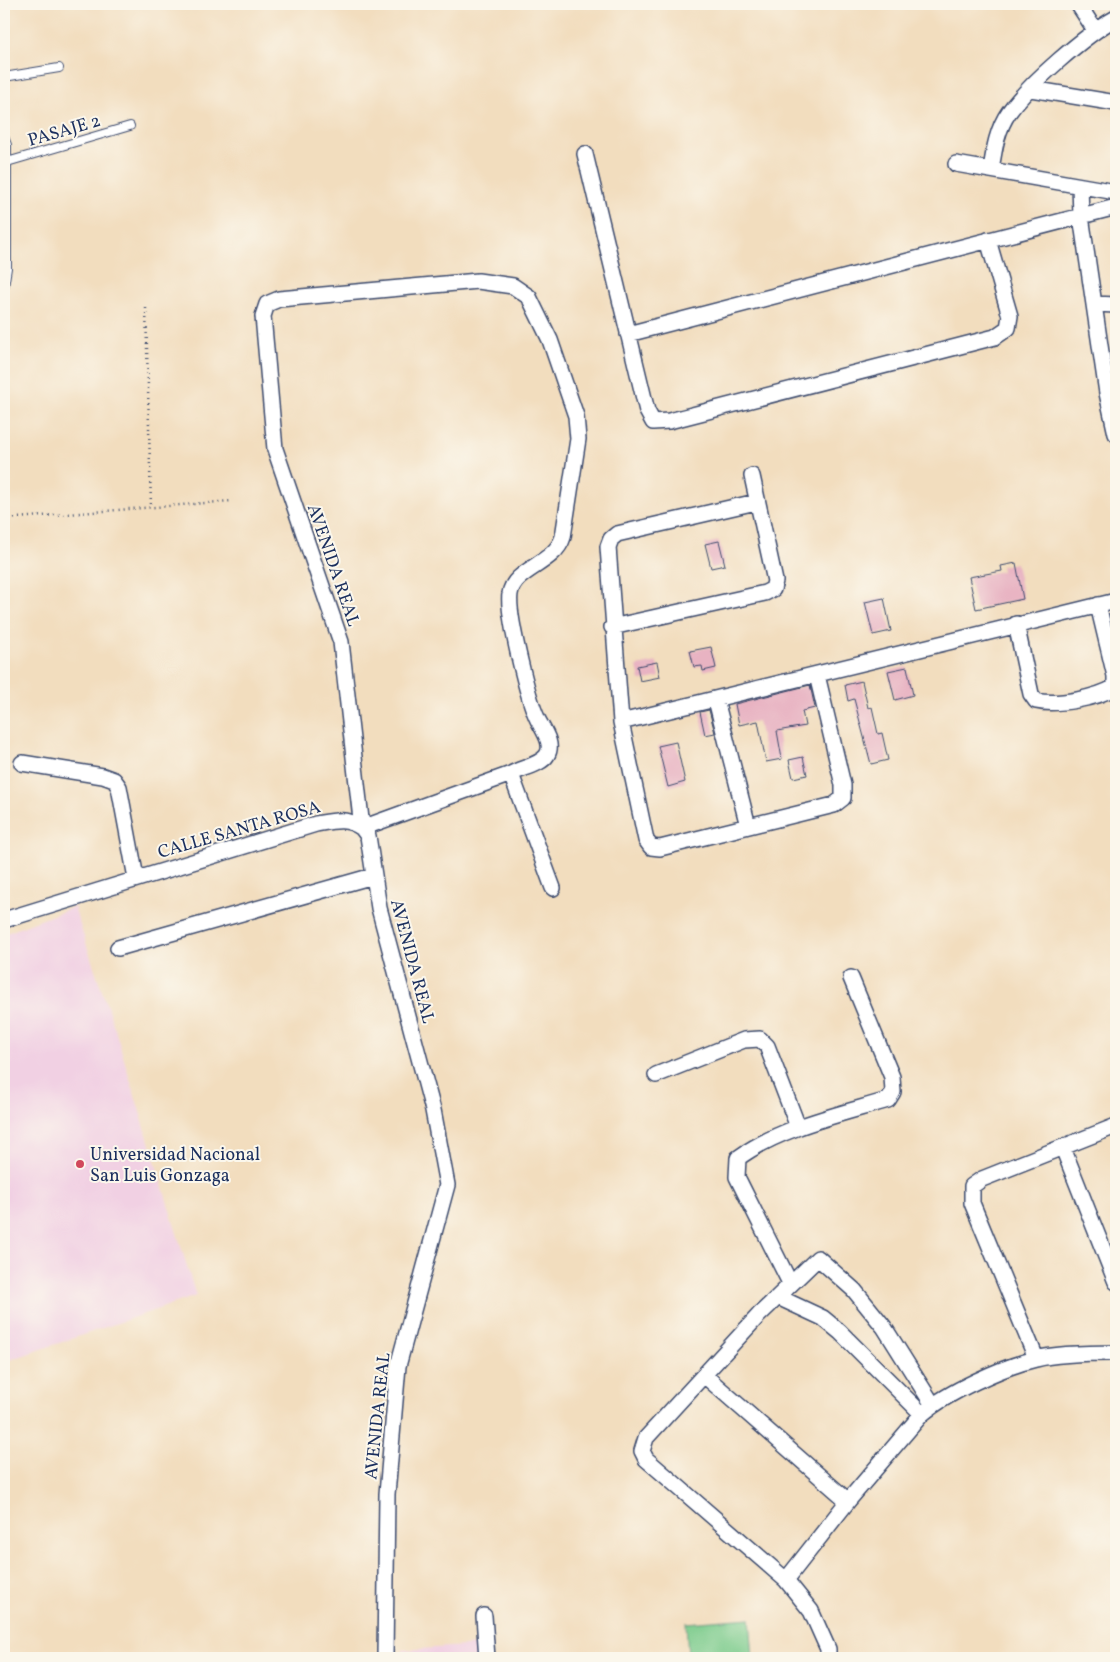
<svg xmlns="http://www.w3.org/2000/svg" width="1120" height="1662" viewBox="0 0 1120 1662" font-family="Vollkorn,serif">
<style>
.built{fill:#f1d0e3}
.green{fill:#7acb8b;stroke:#4a7d74}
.building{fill:#e8b3c2}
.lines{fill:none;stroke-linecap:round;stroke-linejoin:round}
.service-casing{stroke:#3b496c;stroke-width:10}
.minor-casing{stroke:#3b496c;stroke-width:18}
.path{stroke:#3b496c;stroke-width:2.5;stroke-dasharray:1 4;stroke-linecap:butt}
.service{stroke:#fff;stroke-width:8}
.minor{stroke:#fff;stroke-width:15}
.poi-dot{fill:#d1495b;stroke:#fbf7ec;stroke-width:2}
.labels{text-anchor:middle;stroke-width:4;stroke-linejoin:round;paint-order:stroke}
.street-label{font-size:18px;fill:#1b2f5e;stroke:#fbf7ec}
.poi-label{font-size:18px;fill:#1b2f5e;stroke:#fbf7ec;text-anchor:start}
</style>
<rect width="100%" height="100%" fill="#fbf7ec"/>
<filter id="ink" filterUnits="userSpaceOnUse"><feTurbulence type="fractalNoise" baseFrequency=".02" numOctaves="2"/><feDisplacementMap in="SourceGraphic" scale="10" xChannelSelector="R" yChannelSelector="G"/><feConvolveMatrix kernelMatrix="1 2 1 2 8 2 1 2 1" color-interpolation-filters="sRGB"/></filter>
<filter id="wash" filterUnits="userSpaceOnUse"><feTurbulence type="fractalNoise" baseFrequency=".0096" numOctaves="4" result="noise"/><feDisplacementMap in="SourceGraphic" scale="20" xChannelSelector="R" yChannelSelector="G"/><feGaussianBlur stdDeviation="1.12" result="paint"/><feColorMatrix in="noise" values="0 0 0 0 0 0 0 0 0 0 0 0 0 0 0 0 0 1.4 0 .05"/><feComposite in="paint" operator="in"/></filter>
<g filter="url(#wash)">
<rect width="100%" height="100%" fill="#f2ddbe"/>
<path class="built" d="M74,907L116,1033L196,1296L4,1362V934Z
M482,1645V1658H403V1650Z"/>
<path class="green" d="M750,1618L753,1658H688L686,1623Z"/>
<g id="blocks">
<path class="building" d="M719,541L725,565L711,568L705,544Z
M1016,563L1023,599L976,609L969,577L1002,571L1001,566Z
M884,598L891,631L873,635L865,602Z
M711,647L716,668L703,671L702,666L694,667L690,651Z
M657,662L660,677L640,681L637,666Z
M907,667L913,695L895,700L888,671Z
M862,681L868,708L872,707L878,734L882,733L888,760L871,764L854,699L848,701L845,685Z
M810,685L815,708L802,711L805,726L777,731L782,759L766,762L758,721L739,725L735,704Z
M709,710L715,733L705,735L700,712Z
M676,742L685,782L668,787L658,746Z
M803,757L807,775L793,778L789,760Z"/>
</g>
</g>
<g filter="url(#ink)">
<use href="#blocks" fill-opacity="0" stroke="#3b496c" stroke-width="1"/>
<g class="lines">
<defs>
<path id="service" d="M4,77L59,68
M4,137L7,145V268L4,287
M7,162L130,126"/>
<path id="minor" d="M1078,4L1095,30
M1031,89L1116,103
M585,154L647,411L653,422L669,421L995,337L1008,328L1010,316L988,240
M956,164L1116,192
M991,170C994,150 997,129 1009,112C1030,83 1085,35 1116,18
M1080,186L1081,216L1107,393L1116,434
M1094,304L1116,305
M628,334L1116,207
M756,502L617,534L611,539L608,547L621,722L646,840L651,847L660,848L834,805L843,798V785L817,675
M1016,624L1031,694L1036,701C1057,706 1097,698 1115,687V676L1098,605
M612,627L765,593L773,589L775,581L752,476
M716,700L748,826
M621,722L1116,601
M22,763L103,776L114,780L119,787L136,878
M4,920L316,824C333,821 347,817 362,828L511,774
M118,948L373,876
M656,1075L744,1040L760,1039L767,1046L798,1127
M1063,1148L1116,1282
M790,1283L737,1177L738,1158C781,1127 838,1115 888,1100L893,1092L892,1077L851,978
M778,1297L823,1318L840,1332L922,1414
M1036,1358L972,1203V1186L982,1179L1116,1126
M704,1375L848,1501
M786,1580L848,1501L922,1414C948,1392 1002,1367 1036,1359C1054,1354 1096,1353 1116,1353
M484,1616L487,1658
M385,1658L387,1494L398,1366L447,1185L433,1110L379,908L368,836L362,828L341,642L275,449L263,316L267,304L279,299L478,281L513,286L529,297L550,340L576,416L578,439L563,537C555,564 513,569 510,594C507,614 528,700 538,720C543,730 554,744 547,755C541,765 521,768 511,774L553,888
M828,1658V1649L811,1611L786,1580L646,1459L642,1451L646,1438L759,1315L818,1258L854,1290L884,1327L933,1405"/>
</defs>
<use href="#service" class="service-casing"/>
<use href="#minor" class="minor-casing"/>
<path class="path" d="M146,308L151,507
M4,519L231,501"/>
<use href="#service" class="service"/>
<use href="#minor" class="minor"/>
</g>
</g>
<circle class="poi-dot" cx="80" cy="1164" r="5"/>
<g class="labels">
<g class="street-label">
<text transform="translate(64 130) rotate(-16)" y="6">PASAJE 2</text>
<text transform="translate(334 565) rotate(71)" y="6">AVENIDA REAL</text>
<text transform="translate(239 829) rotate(-16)" y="6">CALLE SANTA ROSA</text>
<text transform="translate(413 961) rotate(75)" y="6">AVENIDA REAL</text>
<text transform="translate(377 1416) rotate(-84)" y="6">AVENIDA REAL</text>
</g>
<g class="poi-label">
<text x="90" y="1160">Universidad Nacional<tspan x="90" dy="21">San Luis Gonzaga</tspan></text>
</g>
</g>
<rect width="1120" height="1662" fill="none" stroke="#fbf7ec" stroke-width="20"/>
</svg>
